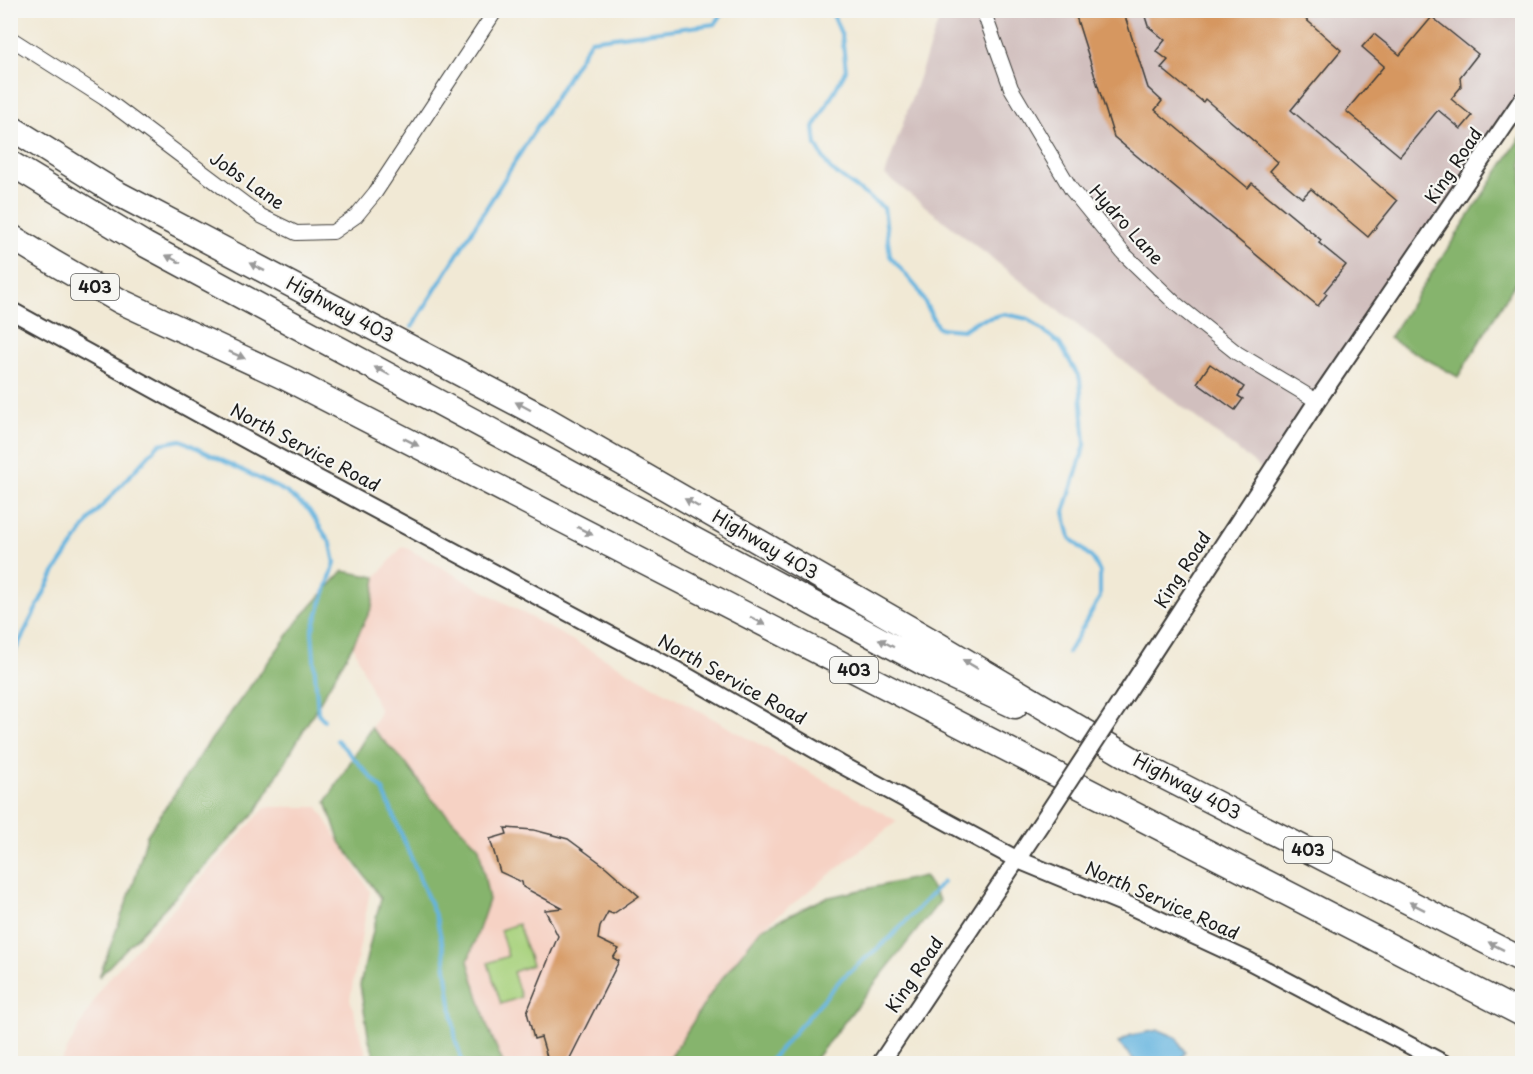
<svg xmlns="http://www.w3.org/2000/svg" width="1533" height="1074" viewBox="0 0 1533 1074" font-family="'Playpen Sans',sans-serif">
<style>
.built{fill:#f6d2c4}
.industrial{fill:#d1bfbe}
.green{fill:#a9d27e;stroke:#62774d;stroke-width:1.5}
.forest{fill:#86b46d;stroke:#516844;stroke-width:1.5}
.water{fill:#64b4df;stroke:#40687e;stroke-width:1.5}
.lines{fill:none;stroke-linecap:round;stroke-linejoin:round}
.stream{stroke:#64b4df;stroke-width:4}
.building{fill:#d69760}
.minor-casing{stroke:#3c3b38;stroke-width:16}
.tertiary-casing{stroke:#3c3b38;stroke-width:20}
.motorway-casing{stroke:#3c3b38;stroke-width:27}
.minor{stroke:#fff;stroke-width:14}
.tertiary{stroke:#fff;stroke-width:16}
.motorway{stroke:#fff;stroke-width:24}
.tertiary-bridge-casing{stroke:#3c3b38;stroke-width:20;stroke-linecap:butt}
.tertiary-bridge{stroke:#fff;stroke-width:16}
.oneway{fill:#999}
.labels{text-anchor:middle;stroke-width:4.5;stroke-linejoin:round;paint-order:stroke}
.shield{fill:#f6f6f2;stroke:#5d5d5c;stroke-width:1.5}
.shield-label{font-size:16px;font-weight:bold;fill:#1c1c1c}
.street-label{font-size:18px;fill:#1c1c1c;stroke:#f6f6f2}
</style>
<rect width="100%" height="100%" fill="#f6f6f2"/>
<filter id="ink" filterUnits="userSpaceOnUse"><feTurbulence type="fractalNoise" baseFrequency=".0167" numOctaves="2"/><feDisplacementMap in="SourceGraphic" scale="12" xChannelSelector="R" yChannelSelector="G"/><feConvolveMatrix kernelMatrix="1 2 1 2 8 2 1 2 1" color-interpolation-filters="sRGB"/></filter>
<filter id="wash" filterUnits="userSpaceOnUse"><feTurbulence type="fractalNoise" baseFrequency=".008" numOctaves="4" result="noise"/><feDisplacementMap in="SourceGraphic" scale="24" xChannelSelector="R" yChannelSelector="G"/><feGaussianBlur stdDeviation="1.35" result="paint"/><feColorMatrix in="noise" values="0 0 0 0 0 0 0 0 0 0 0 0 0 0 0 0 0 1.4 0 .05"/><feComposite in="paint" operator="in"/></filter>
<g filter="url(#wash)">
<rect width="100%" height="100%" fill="#f1e9d5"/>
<path class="built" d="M403,546L897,821L761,929L715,987L667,1063H503L487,1025L468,961L489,900L432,799L404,761L371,728L380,712L353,645L372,607L376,577Z
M266,807H318L370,891L350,999L369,1063H60L102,986Z"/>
<path class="industrial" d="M942,11H1522V94L1263,470L885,175Z"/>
<path class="green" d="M518,924L532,965L513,972L521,997L501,1004L488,963L508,956L500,930Z"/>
<path class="forest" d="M1522,135V272L1458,377L1389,338Z
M343,571L376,577L372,607L353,645L256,812L99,977L134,882L147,835L207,745L302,616Z
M371,728L404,761L432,799L479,847L489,900L468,961L487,1025L503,1063H377L369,1040L360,985L381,898L340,842L326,802Z
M924,876L940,901L812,1063H667L715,987L761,929L825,898Z"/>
<path class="water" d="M1159,1030L1176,1037L1185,1052L1179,1063H1137L1118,1043L1131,1035Z"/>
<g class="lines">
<path class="stream" d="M831,10L842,36L846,70L814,128L816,145L830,169L884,208L890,256L918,289L938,328L963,330L977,321L1005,314L1028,319L1060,344L1080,379L1085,445L1064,512L1070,538L1093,559L1100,572V597L1068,653
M412,327L591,40L715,24L725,10
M10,661L54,573L92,517L159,444L181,440L286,492L309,510L331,544L335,563L312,631L318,713L324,720
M337,740L383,790L437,920L444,952L456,1042L463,1064
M767,1064L842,978L890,938L943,882"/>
</g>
<g id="blocks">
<path class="building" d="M1074,10H1123L1148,88L1162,101L1155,110L1248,188L1252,183L1321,240L1319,243L1346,265L1324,292L1327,294L1318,306L1114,137Z
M1143,10H1295L1341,50L1291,110L1397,201L1368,237L1311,189L1302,198L1270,171L1278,162L1205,99L1203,102L1161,68L1168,60L1156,51L1165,40L1148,26Z
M1432,17L1478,54L1460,77L1461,87L1451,99L1472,116L1461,129L1438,110L1400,156L1346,111L1384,66L1362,47L1374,34L1400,55Z
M1210,364L1244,387L1238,396L1243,399L1235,410L1197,383Z
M505,828L534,830L568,839L606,867L639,896L613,914L608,912L600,927L598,939L619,949L613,958L619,961L567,1064H549L541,1037L534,1039L527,1012L558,936L545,910L562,908L523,887L522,882L500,872L490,839L507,834Z"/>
</g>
</g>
<g filter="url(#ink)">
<use href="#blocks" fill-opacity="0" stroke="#3c3b38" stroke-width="1.5"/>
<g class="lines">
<defs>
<path id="minor" d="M983,10L1011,88L1071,189L1124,254L1176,304L1237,353L1317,401
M10,38L104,98L261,216L296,233L333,232L356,216L375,193L496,10"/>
<path id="tertiary" d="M10,310L281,459L674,669L840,764L1016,859L1130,906L1249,961L1445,1064
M1124,697L1317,401L1522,100
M880,1064L1046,816"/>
<path id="motorway" d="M10,127L113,191L537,414L935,643L1147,768L1522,960
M10,163L146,245L929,666L1015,706
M10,236L54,263L120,301L286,378L1522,1014"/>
</defs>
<use href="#minor" class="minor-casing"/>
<use href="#tertiary" class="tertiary-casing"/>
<use href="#motorway" class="motorway-casing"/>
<use href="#minor" class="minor"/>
<use href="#tertiary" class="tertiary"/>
<use href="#motorway" class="motorway"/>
<defs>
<path id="tertiary-bridge" d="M1046,816L1124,697"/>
</defs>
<use href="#tertiary-bridge" class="tertiary-bridge-casing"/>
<use href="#tertiary-bridge" class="tertiary-bridge"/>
</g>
<defs><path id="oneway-solid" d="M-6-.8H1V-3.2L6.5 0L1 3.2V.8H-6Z" transform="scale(1.5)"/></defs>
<g class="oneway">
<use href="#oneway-solid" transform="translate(173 259) rotate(-152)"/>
<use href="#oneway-solid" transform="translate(257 267) rotate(-153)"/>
<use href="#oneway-solid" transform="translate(237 355) rotate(24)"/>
<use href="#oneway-solid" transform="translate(382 371) rotate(-152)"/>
<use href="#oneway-solid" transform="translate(523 406) rotate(-152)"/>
<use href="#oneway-solid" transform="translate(411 442) rotate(27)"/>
<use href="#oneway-solid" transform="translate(692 503) rotate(-150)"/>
<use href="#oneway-solid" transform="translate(585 531) rotate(27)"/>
<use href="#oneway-solid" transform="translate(758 621) rotate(27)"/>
<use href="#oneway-solid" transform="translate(886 643) rotate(-152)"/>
<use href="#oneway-solid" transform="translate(970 664) rotate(-149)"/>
<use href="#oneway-solid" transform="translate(1417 906) rotate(-153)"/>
<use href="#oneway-solid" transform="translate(1496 946) rotate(-153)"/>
</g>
</g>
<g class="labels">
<g class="shield">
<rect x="71" y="274" width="48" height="26" rx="4.5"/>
<rect x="830" y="657" width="48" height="26" rx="4.5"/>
<rect x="1284" y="837" width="48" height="26" rx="4.5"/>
</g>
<g class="shield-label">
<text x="95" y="293">403</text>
<text x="854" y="676">403</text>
<text x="1308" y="856">403</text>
</g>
<g class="street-label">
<text transform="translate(1454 166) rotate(-56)" y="6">King Road</text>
<text transform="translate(247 181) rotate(35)" y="6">Jobs Lane</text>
<text transform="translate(1126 225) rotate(48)" y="6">Hydro Lane</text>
<text transform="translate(340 310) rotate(28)" y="6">Highway 403</text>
<text transform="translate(305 448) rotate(28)" y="6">North Service Road</text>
<text transform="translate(765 545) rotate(30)" y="6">Highway 403</text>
<text transform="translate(1183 570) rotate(-57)" y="6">King Road</text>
<text transform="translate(732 680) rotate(29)" y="6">North Service Road</text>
<text transform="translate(1187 787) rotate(28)" y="6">Highway 403</text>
<text transform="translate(1162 901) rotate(24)" y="6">North Service Road</text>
<text transform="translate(915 975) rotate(-56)" y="6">King Road</text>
</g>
</g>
<rect width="1533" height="1074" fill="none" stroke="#f6f6f2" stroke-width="36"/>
</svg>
